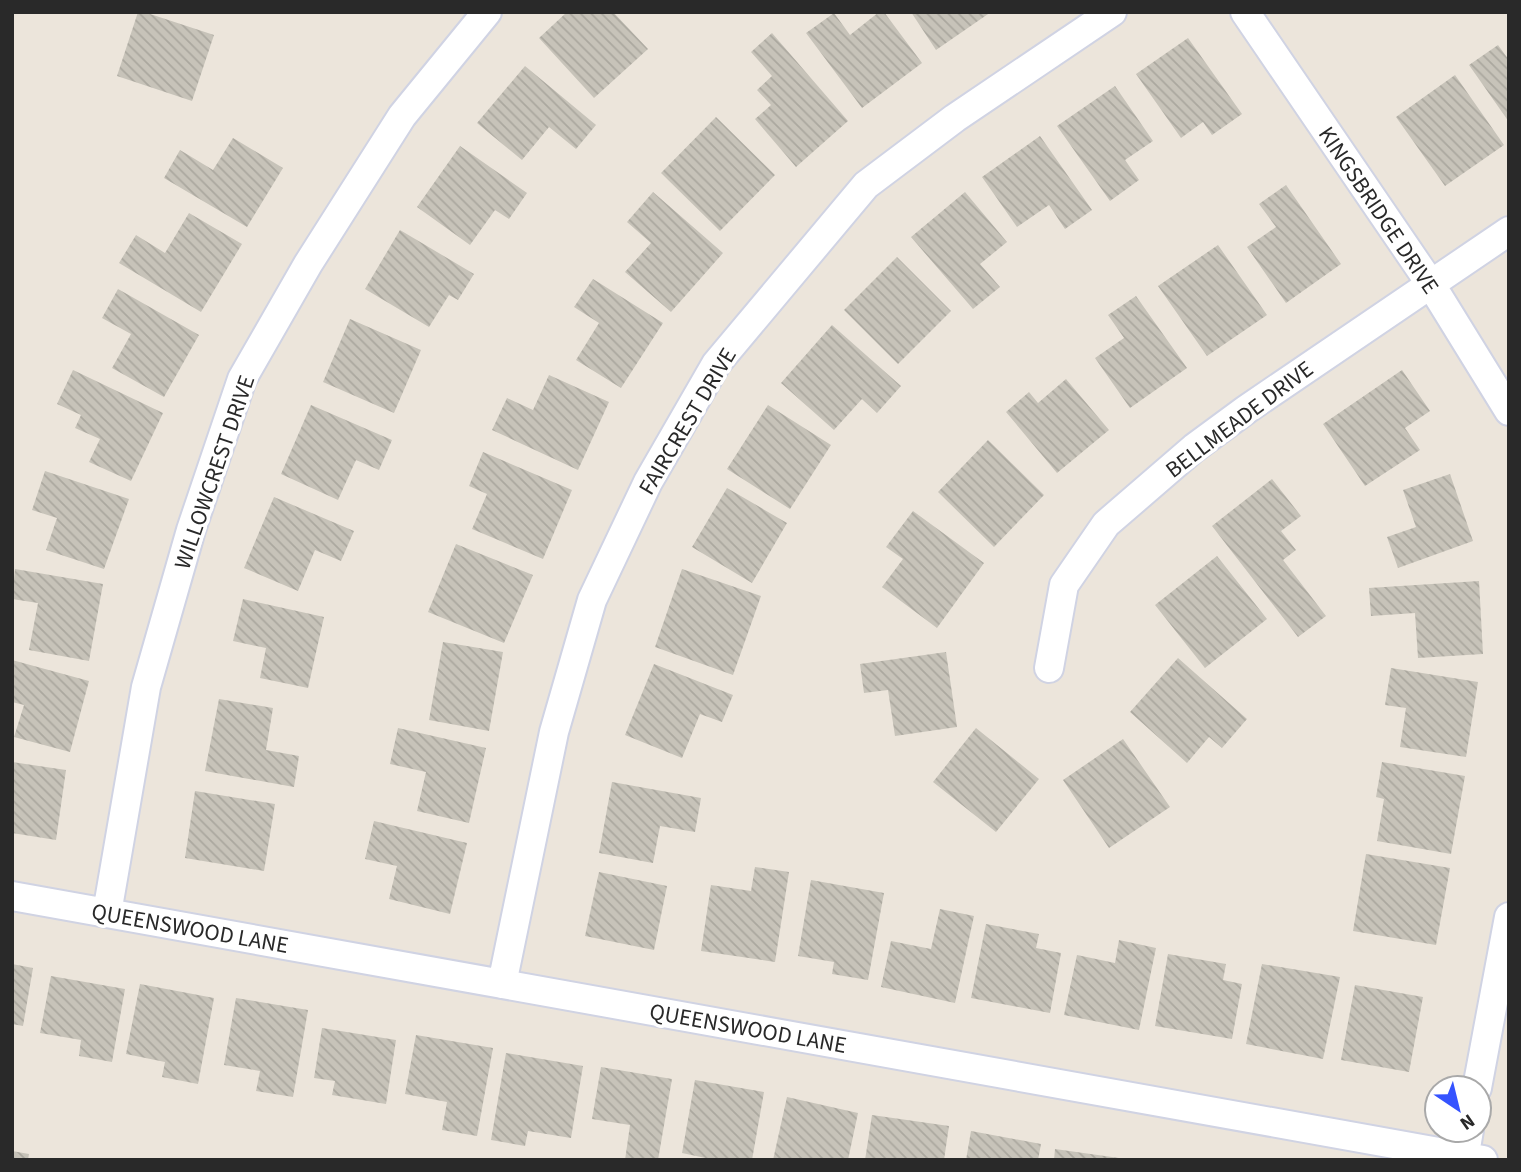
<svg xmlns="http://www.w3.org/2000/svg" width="1521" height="1172" viewBox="0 0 1521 1172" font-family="'Source Sans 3',sans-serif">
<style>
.building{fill:url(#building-back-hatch)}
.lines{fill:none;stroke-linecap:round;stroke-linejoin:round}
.minor-casing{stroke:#d0d3e3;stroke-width:32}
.minor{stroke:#fff;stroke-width:28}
.labels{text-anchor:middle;stroke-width:7;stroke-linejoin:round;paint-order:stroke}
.street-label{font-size:23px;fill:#292929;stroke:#fff}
</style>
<defs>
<pattern id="building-back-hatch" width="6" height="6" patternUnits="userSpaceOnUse" patternTransform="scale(1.75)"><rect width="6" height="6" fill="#c7c3b9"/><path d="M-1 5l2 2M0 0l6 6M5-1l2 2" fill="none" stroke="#aba89f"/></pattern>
</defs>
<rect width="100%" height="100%" fill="#ece5db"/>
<path class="building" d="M138,12H144L214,35L192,101L117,76Z
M567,12H613L648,49L594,98L539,38Z
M879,12H884L922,63L862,108L806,33L834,13L850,35Z
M911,12H991L936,50Z
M772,33L848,121L796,167L755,119L771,105L757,90L772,76L751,52Z
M1188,38L1242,114L1212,135L1203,122L1181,138L1136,74Z
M1498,45L1509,60V122L1469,65Z
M525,66L596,125L576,149L549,127L522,160L477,123Z
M1455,75L1504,145L1445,186L1396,117Z
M1115,86L1153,141L1125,160L1139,180L1110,201L1057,126Z
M716,117L775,175L720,231L661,173Z
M1040,136L1092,210L1065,229L1049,205L1017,227L982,177Z
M233,138L283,168L247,227L164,178L180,150L213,170Z
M460,146L527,193L509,219L495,210L470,245L417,207Z
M1286,185L1341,264L1286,303L1247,247L1276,227L1259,204Z
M653,192L723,253L671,312L625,272L651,243L627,222Z
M965,192L1007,242L980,264L1000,287L973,309L911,237Z
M189,213L242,244L201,312L119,263L136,235L165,253Z
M400,230L474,274L458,300L449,295L429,327L365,289Z
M1218,245L1267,315L1207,356L1158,286Z
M897,257L951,311L898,364L844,310Z
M593,279L663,323L621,388L576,360L599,323L574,307Z
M118,289L199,335L164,397L112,368L131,334L102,318Z
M1136,296L1187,368L1130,408L1095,358L1124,338L1108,315Z
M350,319L421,350L394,413L323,382Z
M832,325L901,386L877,413L862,399L834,430L781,383Z
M73,370L163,413L131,481L89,462L100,439L75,428L81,415L57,404Z
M1402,370L1430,411L1405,428L1420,450L1365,486L1323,424Z
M549,375L609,402L578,470L492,430L507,398L533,410Z
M1066,379L1109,430L1057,473L1006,412L1029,392L1038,403Z
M311,405L392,440L379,470L356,460L338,500L281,474Z
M768,405L831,445L790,509L727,469Z
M988,440L1044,495L994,547L938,492Z
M483,452L572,490L543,559L472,529L487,494L469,486Z
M45,471L129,499L104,569L46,550L57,518L32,510Z
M1450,474L1473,541L1398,568L1387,537L1416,527L1403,490Z
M1272,479L1301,516L1281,531L1296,550L1283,560L1326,616L1298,637L1212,526Z
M727,488L787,523L752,583L692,547Z
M274,497L354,531L341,561L315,550L298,591L244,568Z
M913,511L984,563L937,628L882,587L903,559L886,547Z
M456,544L533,575L504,643L428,612Z
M1217,556L1267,619L1205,668L1155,605Z
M15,569L103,584L89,661L29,650L38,603L12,599Z
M682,569L761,596L733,675L655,647Z
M1479,581L1483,654L1418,658L1415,613L1371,616L1369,588Z
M243,599L324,617L308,688L260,678L266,648L233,641Z
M443,642L503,652L489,731L429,720Z
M946,652L957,727L895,736L888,690L864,693L860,664Z
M1178,658L1247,719L1222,748L1209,737L1187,763L1130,712Z
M12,660L89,681L70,752L14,737L24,705L12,702Z
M654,664L733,695L722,722L700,714L682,758L625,735Z
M1391,668L1478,682L1466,757L1400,747L1406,708L1385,705Z
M219,699L273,708L266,750L299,756L294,787L205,771Z
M398,728L486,748L469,823L417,811L426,772L390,764Z
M976,728L1039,779L996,832L933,782Z
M1123,739L1170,807L1109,848L1063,780Z
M12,762L66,770L56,840L12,833Z
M1382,762L1465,776L1451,854L1377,841L1384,799L1376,797Z
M612,782L701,798L695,832L660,826L653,863L599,853Z
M195,791L275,804L264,871L185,858Z
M374,821L467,843L450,914L389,899L397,866L365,859Z
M1366,854L1450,868L1436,945L1353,931Z
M755,867L789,872L775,962L701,951L711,885L751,891Z
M599,872L667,886L654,950L585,936Z
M811,880L884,893L868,980L832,974L834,962L798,956Z
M940,909L974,916L955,1003L881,987L891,941L931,949Z
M986,924L1039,934L1036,948L1061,953L1050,1013L971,998Z
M1119,940L1156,948L1139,1030L1064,1015L1077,955L1115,963Z
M1168,954L1226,964L1223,980L1242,984L1232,1039L1155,1026Z
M12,964L33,968L23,1026L12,1024Z
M1262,964L1340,977L1323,1059L1246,1044Z
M51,976L125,989L112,1062L79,1056L81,1040L40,1033Z
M140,984L214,998L198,1084L162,1077L165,1062L126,1054Z
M1355,985L1423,997L1409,1072L1341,1060Z
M236,998L308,1010L293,1097L256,1091L260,1071L224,1065Z
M322,1028L396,1040L386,1104L332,1095L335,1081L314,1078Z
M416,1035L493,1048L477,1136L442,1130L447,1102L405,1094Z
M506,1053L583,1066L571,1138L528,1131L525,1146L491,1140Z
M601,1067L672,1079L658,1160H625L630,1125L592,1119Z
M695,1080L764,1092L752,1160H715L682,1153Z
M787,1097L858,1113L848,1160H773Z
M872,1115L949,1126L944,1160H865Z
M971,1131L1041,1144L1038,1160H966Z
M1055,1149L1119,1158V1160H1054Z
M12,1151L29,1154L28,1160H12Z"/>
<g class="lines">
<defs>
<path id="minor" d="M1245,12L1430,283L1509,411
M1049,668L1064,585L1106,524L1194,448L1247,409L1509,231
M12,896L1483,1160
M107,913L146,687L191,530L242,379L308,264L402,116L487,12
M502,984L554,732L592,600L648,482L716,364L866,185L955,118L1112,12
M1477,1088L1509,917
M1464,1160L1469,1130"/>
</defs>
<use href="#minor" class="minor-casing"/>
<use href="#minor" class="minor"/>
</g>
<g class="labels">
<g class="street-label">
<text transform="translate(1379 210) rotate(56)" y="8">KINGSBRIDGE DRIVE</text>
<text transform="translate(1239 419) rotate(-37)" y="8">BELLMEADE DRIVE</text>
<text transform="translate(687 421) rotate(-59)" y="8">FAIRCREST DRIVE</text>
<text transform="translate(214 472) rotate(-71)" y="8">WILLOWCREST DRIVE</text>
<text transform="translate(190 928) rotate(10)" y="8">QUEENSWOOD LANE</text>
<text transform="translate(748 1028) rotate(10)" y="8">QUEENSWOOD LANE</text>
</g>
</g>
<rect width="1521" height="1172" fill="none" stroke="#292929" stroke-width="28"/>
<g transform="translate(1458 1109) rotate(145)"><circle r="33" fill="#ffffff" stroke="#a9a9a9" stroke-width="2"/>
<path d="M0-5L12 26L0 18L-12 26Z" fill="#3553ff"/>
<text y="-10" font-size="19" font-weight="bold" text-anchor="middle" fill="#292929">N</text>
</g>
</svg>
